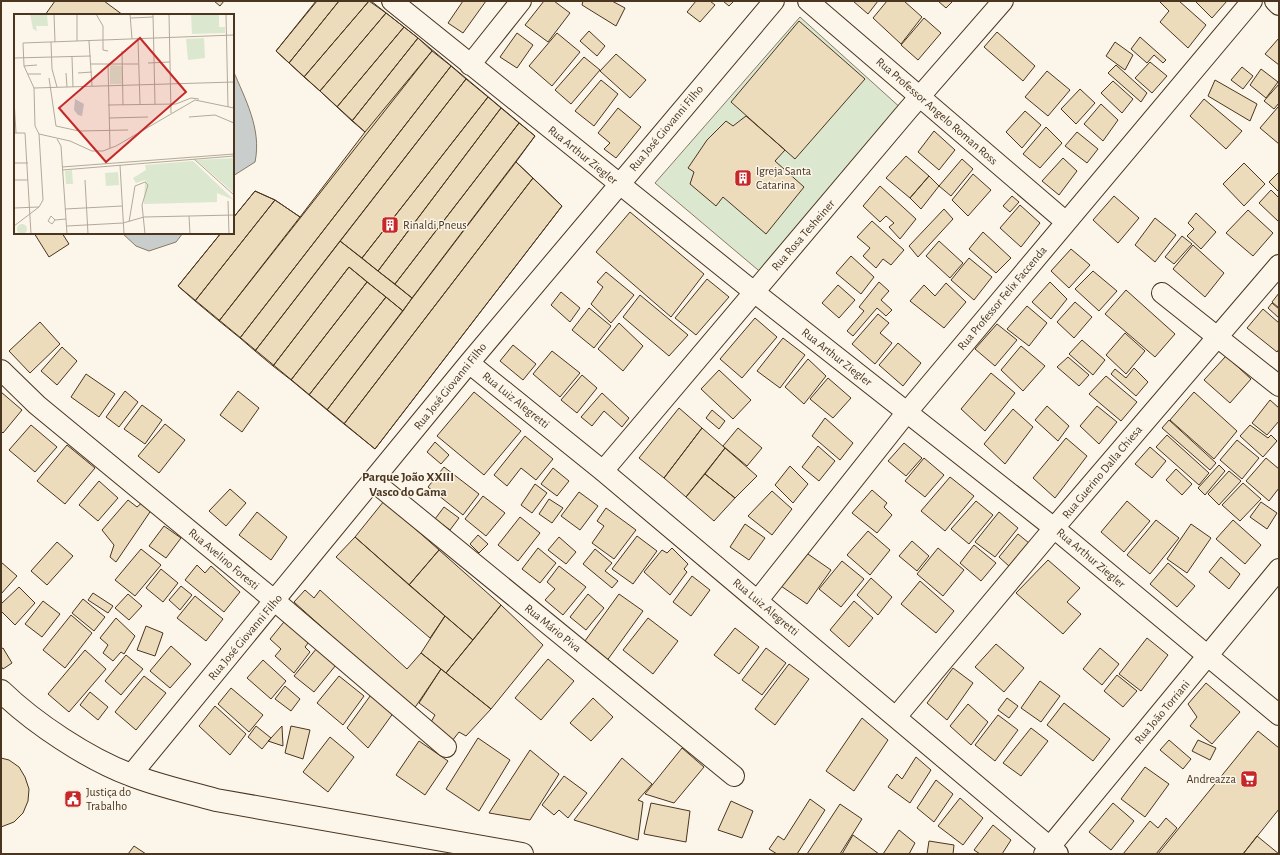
<svg xmlns="http://www.w3.org/2000/svg" width="1280" height="855" viewBox="0 0 1280 855" font-family="'Alegreya Sans',sans-serif">
<style>
.green{fill:#dce7d0;stroke:#887966}
.water{fill:#c9cecd;stroke:#887966}
.building{fill:#ecdcbc;stroke:#4a3520}
.lines{fill:none;stroke-linecap:round;stroke-linejoin:round}
.minor-casing{stroke:#4a3520;stroke-width:22}
.major-casing{stroke:#4a3520;stroke-width:24}
.minor{stroke:#fbf6e9;stroke-width:20}
.major{stroke:#fbf6e9;stroke-width:22}
.labels{text-anchor:middle;stroke-width:3;stroke-linejoin:round;paint-order:stroke}
.street-label{font-size:12px;fill:#4a3520;stroke:#fbf6e9}
.poi-label{font-size:12px;fill:#4a3520;stroke:#fbf6e9;text-anchor:start}
.neighbourhood-label{font-size:13px;font-weight:bold;fill:#4a3520;stroke:#fbf6e9}
.inset-road{fill:none;stroke:#b4a999;stroke-width:1}
.view{fill:#c62828;fill-opacity:0.15;stroke:#c62828;stroke-width:2}
.inset-edge{fill:none;stroke:#4a3520;stroke-width:2}
</style>
<rect width="100%" height="100%" fill="#fbf6e9"/>
<path class="green" d="M800,17L903,110L764,275L655,183Z"/>
<path class="water" d="M233,70C245,99 262,129 255,162L233,176Z
M122,233H183L176,242L149,251L136,246Z"/>
<path class="building" d="M55,1H104L123,15H45Z
M214,1H224L220,6Z
M316,1H371L418,38L535,136L516,162L562,206L375,449L178,286L221,233H233V218L255,191L275,200L300,217L365,132L276,51Z
M317,1H339L289,63L276,51Z
M339,1H369L304,77L289,63Z
M369,1L386,13L320,91L304,77Z
M463,1H486L463,33L448,23Z
M544,1H554L570,13L548,42L525,25Z
M583,1H612L625,8L616,26L582,5Z
M696,1H710L715,5L700,22L687,12Z
M723,1H734L729,6Z
M853,1H878L868,14Z
M887,1H904L922,17L901,44L873,18Z
M938,1H953L946,8Z
M1159,1H1179L1206,25L1188,48L1160,22L1169,11Z
M1195,1H1227L1212,18Z
M386,13L404,27L337,107L320,91Z
M924,18L941,33L918,60L901,45Z
M799,21L865,79L795,159L731,102Z
M404,27L418,38L352,121L337,107Z
M589,31L605,46L597,56L580,41Z
M997,32L1035,66L1023,81L984,47Z
M517,33L533,45L517,68L500,57Z
M557,33L580,52L552,86L529,66Z
M1140,37L1166,60L1163,63L1154,55L1147,63L1131,49Z
M418,38L432,51L365,132L352,121Z
M1279,38V65L1265,54Z
M1115,42L1133,55L1125,70L1106,56Z
M432,51L451,66L240,338L219,321Z
M616,54L646,80L630,98L600,71Z
M584,57L600,70L571,104L555,90Z
M1150,62L1167,76L1152,93L1135,78Z
M1116,65L1147,93L1141,102L1108,73Z
M451,66L466,79L255,351L240,338Z
M1242,67L1253,76L1243,89L1231,80Z
M1261,69L1278,82L1266,98L1250,85Z
M1047,71L1070,90L1048,116L1025,97Z
M466,79L488,97L362,258L340,241Z
M601,80L618,94L594,126L575,111Z
M1215,80L1257,104L1250,121L1208,96Z
M1113,81L1133,99L1122,113L1101,93Z
M1279,84V103L1274,109L1264,101Z
M1080,89L1095,103L1076,124L1061,109Z
M488,97L501,108L378,271L362,258Z
M1204,99L1242,131L1226,149L1190,116Z
M1101,104L1118,120L1103,141L1084,124Z
M1278,107L1279,108V144L1260,128Z
M501,108L519,123L395,284L378,271Z
M618,108L641,127L616,158L604,149L610,143L598,133Z
M1025,111L1041,125L1022,148L1006,132Z
M746,116L785,150L775,161L804,187L766,234L723,197L716,206L690,184L694,172L688,168L707,140L726,121L733,126Z
M519,123L535,136L412,298L395,284Z
M1046,127L1062,143L1040,168L1023,154Z
M934,131L955,150L939,170L918,152Z
M1077,132L1098,149L1087,163L1065,146Z
M906,156L929,176L910,198L886,178Z
M1063,158L1077,171L1059,195L1042,181Z
M962,159L973,169L951,196L939,186Z
M516,162L533,178L344,424L327,410Z
M1244,163L1265,184L1244,206L1223,184Z
M1279,172V192L1269,182Z
M973,174L991,190L968,216L952,200Z
M929,176L939,186L921,209L910,198Z
M533,178L562,206L375,449L344,424Z
M880,186L916,219L900,239L889,227L894,223L886,216L880,222L863,206Z
M1271,190L1279,198V222L1259,203Z
M255,191L275,200L195,301L178,286L221,233H233V218Z
M1012,196L1019,202L1010,212L1003,206Z
M1114,196L1139,218L1118,243L1093,220Z
M275,200L300,217L219,321L195,301Z
M1020,205L1040,223L1021,247L1000,228Z
M944,209L953,219L918,257L909,246Z
M1248,210L1273,233L1253,256L1226,233Z
M630,212L704,274L671,317L596,252Z
M1196,213L1216,232L1201,249L1187,236L1194,229L1188,223Z
M1155,218L1176,235L1155,262L1135,245Z
M872,221L904,250L891,265L883,259L876,268L863,256L870,248L857,237Z
M983,232L1011,258L996,273L969,249Z
M34,233H62L69,244L49,257Z
M1182,236L1192,244L1174,264L1165,257Z
M340,241L412,298L403,311L349,267L273,366L255,351Z
M939,241L963,263L950,278L926,256Z
M1193,245L1224,273L1205,297L1173,269Z
M1071,249L1090,265L1069,288L1051,271Z
M851,256L874,277L861,294L836,273Z
M969,258L992,277L974,300L951,280Z
M349,267L367,282L291,380L273,366Z
M1093,271L1117,291L1099,311L1075,289Z
M606,272L634,295L611,323L591,304L603,287L597,282Z
M707,279L729,297L696,335L675,318Z
M367,282L386,297L309,395L291,380Z
M879,282L889,291L881,300L892,310L886,316L877,308L853,336L847,331L864,311L859,307Z
M1050,282L1067,299L1051,319L1032,302Z
M946,283L966,302L944,328L910,301L924,285L935,296Z
M838,285L855,300L839,318L822,303Z
M1126,290L1175,334L1155,357L1105,314Z
M561,292L580,308L570,322L551,305Z
M1279,293V308L1272,302Z
M640,295L688,335L669,356L623,317Z
M386,297L403,311L327,410L309,395Z
M1075,302L1092,317L1074,338L1057,322Z
M1272,303L1279,309V318L1268,308Z
M1027,306L1047,323L1029,346L1007,329Z
M589,308L611,326L594,348L572,330Z
M1263,309L1279,323V349L1277,352L1247,328Z
M878,314L889,323L880,333L892,343L875,364L852,344Z
M755,318L777,337L742,378L720,359Z
M40,322L60,344L30,373L9,351Z
M619,323L643,346L623,371L598,349Z
M997,324L1017,340L995,366L975,349Z
M1125,333L1145,351L1126,374L1106,355Z
M783,338L805,355L780,388L757,371Z
M1082,340L1105,360L1093,375L1069,354Z
M898,343L921,363L903,386L879,365Z
M513,345L536,364L523,380L500,361Z
M1021,346L1045,366L1023,391L1001,370Z
M62,347L77,361L57,385L41,371Z
M552,351L580,373L560,397L533,374Z
M1226,356L1251,379L1230,403L1204,380Z
M1068,357L1089,375L1079,386L1057,367Z
M808,359L826,376L804,404L785,387Z
M1134,368L1148,382L1136,396L1111,374L1115,369L1126,378Z
M719,370L751,400L733,419L701,389Z
M991,373L1015,393L985,431L961,409Z
M86,374L115,394L99,417L71,397Z
M582,375L597,388L577,413L561,400Z
M1106,376L1137,402L1121,421L1089,394Z
M828,378L851,398L833,418L810,399Z
M125,391L138,402L119,427L106,417Z
M238,391L259,408L242,432L220,415Z
M1,392L22,410L3,433L1,431Z
M474,392L521,431L484,475L437,436Z
M1194,392L1237,431L1214,459L1170,420Z
M602,393L629,418L622,427L604,411L592,426L581,417Z
M1270,400L1279,408V421L1267,435L1252,423Z
M142,405L162,420L145,444L124,429Z
M1047,406L1069,426L1058,441L1035,420Z
M1097,406L1117,422L1099,444L1080,426Z
M679,408L702,428L664,478L639,458Z
M1013,409L1033,427L1005,464L984,444Z
M712,410L725,421L719,429L706,418Z
M825,418L853,443L840,460L812,436Z
M1169,420L1216,463L1210,470L1162,428Z
M165,424L185,440L159,473L138,456Z
M31,425L57,447L35,472L9,450Z
M1250,425L1268,438L1271,435L1277,441L1263,457L1240,436Z
M702,428L725,448L686,497L664,478Z
M738,428L762,448L747,466L723,446Z
M1167,435L1209,473L1199,485L1156,447Z
M525,436L553,459L536,480L521,468L507,486L494,475Z
M1066,438L1087,456L1055,498L1033,478Z
M1237,440L1259,458L1242,479L1220,460Z
M435,442L449,455L441,464L427,452Z
M904,443L922,458L906,476L888,461Z
M67,445L95,468L65,504L37,481Z
M818,446L835,461L819,481L802,467Z
M1150,447L1166,461L1152,478L1135,464Z
M725,448L757,476L735,498L705,474Z
M924,458L944,475L925,497L905,481Z
M1266,458L1279,469V488L1269,501L1246,481Z
M1219,465L1225,471L1205,495L1198,488Z
M790,466L808,484L793,503L775,485Z
M444,467L479,494L463,515L428,487Z
M553,468L569,481L557,496L541,484Z
M1176,469L1192,484L1182,495L1166,480Z
M1229,471L1241,481L1219,505L1208,494Z
M705,474L735,498L714,521L686,497Z
M950,477L974,496L945,531L921,511Z
M99,481L118,498L98,521L79,505Z
M1243,483L1261,499L1240,521L1222,505Z
M535,484L547,493L532,513L521,505Z
M230,489L246,503L226,526L209,511Z
M872,490L887,503L884,507L892,515L877,533L852,513Z
M772,491L792,509L772,535L748,516Z
M579,492L598,506L580,530L561,516Z
M483,496L505,513L486,536L465,519Z
M549,499L563,508L552,523L539,514Z
M128,500L137,507L144,501L152,509L116,562L110,557L114,545L102,530Z
M384,501L439,550L409,585L355,537Z
M976,501L993,515L969,544L951,529Z
M1127,501L1150,521L1124,552L1101,532Z
M1261,502L1277,513L1267,529L1250,517Z
M444,507L459,518L450,530L435,519Z
M606,508L636,530L614,559L592,543L604,526L597,521Z
M257,512L287,537L271,560L239,535Z
M999,512L1018,528L995,557L975,542Z
M520,517L540,533L518,561L498,545Z
M1156,520L1179,538L1150,574L1127,555Z
M1233,520L1261,545L1245,564L1216,539Z
M745,524L765,538L749,560L730,547Z
M1191,524L1211,538L1187,573L1167,559Z
M164,526L181,538L166,558L149,546Z
M868,531L890,550L870,575L847,555Z
M1018,534L1029,543L1010,567L999,557Z
M478,535L488,544L479,553L470,544Z
M637,536L657,551L633,584L612,569Z
M355,537L445,616L430,638L336,557Z
M559,537L576,552L566,564L548,550Z
M912,541L929,556L917,571L899,556Z
M57,542L73,556L47,585L31,571Z
M974,545L996,563L981,581L960,563Z
M538,548L556,563L540,583L522,569Z
M672,548L688,564L684,569L687,572L670,595L644,572L662,550L667,553Z
M938,548L964,570L943,596L917,574Z
M141,549L161,565L135,596L115,580Z
M595,549L612,563L605,571L618,581L612,588L583,564Z
M439,550L501,605L473,640L409,585Z
M805,552L831,570L807,604L781,586Z
M1221,557L1240,574L1229,589L1209,572Z
M1048,560L1080,588L1067,602L1081,614L1063,634L1016,593Z
M842,561L864,579L841,607L819,589Z
M1,562L17,576L1,594Z
M1168,563L1195,586L1177,607L1150,584Z
M197,565L205,573L211,566L240,592L224,612L185,580Z
M559,566L586,587L563,615L545,600L555,589L547,582Z
M161,569L178,583L163,602L146,588Z
M692,576L710,590L691,616L673,602Z
M871,578L892,597L878,615L857,595Z
M920,581L954,611L936,633L901,604Z
M181,586L192,595L180,610L169,600Z
M19,587L35,603L15,625L1,611V604Z
M305,590L314,598L320,590L407,669L421,653L441,669L416,706L413,709L294,602Z
M93,593L113,606L108,613L88,600Z
M128,594L142,606L129,620L115,608Z
M588,594L604,608L586,630L570,617Z
M619,594L643,611L606,662L582,645Z
M195,596L223,619L206,641L177,618Z
M83,599L105,617L94,631L72,613Z
M43,601L60,614L42,637L25,624Z
M854,601L873,618L849,647L830,630Z
M501,605L543,645L491,709L446,673Z
M71,615L92,633L65,668L43,650Z
M445,616L473,640L446,673L421,653Z
M288,617L312,638L305,647L310,652L294,673L275,656L281,649L270,639Z
M116,618L135,636L124,654L121,652L113,661L103,653L108,645L100,638Z
M648,618L678,641L653,674L623,650Z
M146,626L163,633L155,656L137,650Z
M735,628L759,647L739,674L714,655Z
M1147,638L1168,655L1141,691L1119,674Z
M996,644L1024,668L1004,692L975,667Z
M171,646L191,664L170,688L150,671Z
M3,648L12,663L3,669L1,666V649Z
M317,648L336,665L314,692L294,676Z
M766,648L786,663L762,695L742,680Z
M1100,648L1119,664L1102,685L1083,669Z
M85,650L106,669L69,712L48,694Z
M126,655L143,669L121,695L105,681Z
M548,659L574,681L541,720L515,698Z
M263,660L286,681L271,699L247,678Z
M789,664L809,679L775,725L755,709Z
M953,668L973,683L947,720L927,703Z
M441,669L491,709L466,736L459,732L452,741L431,722L435,715L419,703Z
M1117,675L1137,691L1123,707L1104,691Z
M144,676L166,693L136,730L115,712Z
M339,676L364,696L343,725L317,703Z
M1040,681L1060,696L1041,722L1021,708Z
M1206,683L1240,712L1212,744L1190,726L1197,717L1188,704Z
M285,686L300,699L291,711L275,699Z
M231,688L263,715L249,732L218,704Z
M90,692L108,707L98,720L80,705Z
M373,692L394,712L368,748L347,728Z
M593,698L613,717L591,741L570,723Z
M1007,698L1018,706L1009,718L998,710Z
M1064,703L1110,739L1093,761L1047,725Z
M968,704L988,722L971,745L950,726Z
M215,706L246,734L230,755L199,726Z
M998,715L1018,730L995,761L975,745Z
M862,718L888,740L854,791L826,771Z
M256,726L271,738L262,749L248,737Z
M282,726L283,746L268,741L271,738Z
M291,726L310,730L303,759L285,753Z
M1031,728L1048,741L1021,776L1003,763Z
M1258,731L1279,748V809L1243,854H1158Z
M330,737L354,757L328,792L303,772Z
M478,738L510,760L479,811L446,789Z
M1169,740L1191,759L1183,769L1160,750Z
M1198,740L1216,748L1210,760L1192,751Z
M419,741L448,761L425,795L396,775Z
M682,748L704,767L674,803L645,794Z
M530,750L559,774L530,820L489,813Z
M916,757L931,770L910,803L888,787L897,774L902,779Z
M1,758L9,760L19,767L25,777L29,789L28,801L23,813L14,822L1,827Z
M622,758L652,784L638,800L643,802L638,840L574,820Z
M1145,767L1169,784L1145,817L1121,799Z
M564,776L587,793L568,818L559,810L554,815L542,805Z
M936,780L953,794L934,822L917,808Z
M960,798L983,818L963,845L938,826Z
M810,799L825,810L797,854H777L769,849L778,836L784,840Z
M731,801L753,811L742,838L718,830Z
M651,803L690,811L686,842L644,834Z
M1113,803L1134,821L1111,850L1089,832Z
M840,804L862,819L840,854H807Z
M1166,818L1177,828L1156,854H1123L1150,821L1158,828Z
M993,825L1011,840L1002,854H980L974,850Z
M899,830L915,843L909,854H883Z
M853,835L879,854H842Z
M1257,836L1279,854H1243Z
M929,841L954,845L953,854H927Z
M134,846L146,854H128Z"/>
<g class="lines">
<defs>
<path id="minor" d="M392,1L754,292L1054,528L1279,715
M808,1L1066,222
M1275,1L1279,5
M470,65L521,1
M1162,293L1279,386
M469,363L603,471L1058,854
M1,370L37,405L275,601L446,747
M603,471L908,110L1003,1
M373,481L734,776
M758,600L907,412L1252,1
M896,717L1054,528L1279,265
M131,775L469,363L774,1
M1044,854L1279,569"/>
<path id="major" d="M1,691C34,723 88,759 131,775C159,786 188,792 216,800L522,854"/>
</defs>
<use href="#minor" class="minor-casing"/>
<use href="#major" class="major-casing"/>
<use href="#minor" class="minor"/>
<use href="#major" class="major"/>
</g>
<defs>
<symbol id="building-square" viewBox="-11 -11 22 22"><rect x="-9" y="-9" width="18" height="18" rx="4" fill="#c62828" stroke="#fbf6e9"/><path d="M-4-6H4V6H1V3H-1V6H-4ZM-2.5-4.3h1.7v1.8h-1.7ZM.8-4.3h1.7v1.8H.8ZM-2.5-1h1.7V.8h-1.7ZM.8-1h1.7V.8H.8Z" fill="#fff"/></symbol>
<symbol id="supermarket-square" viewBox="-11 -11 22 22"><rect x="-9" y="-9" width="18" height="18" rx="4" fill="#c62828" stroke="#fbf6e9"/><path d="M-6-5.5h2.5l.6 2H6L4.5 2H-2.5L-4.4-4H-6ZM-1.5 3.2a1.3 1.3 0 1 0 .1 0ZM3 3.2a1.3 1.3 0 1 0 .1 0Z" fill="#fff"/></symbol>
<symbol id="civic-square" viewBox="-11 -11 22 22"><rect x="-9" y="-9" width="18" height="18" rx="4" fill="#c62828" stroke="#fbf6e9"/><path d="M-.6-6.5H3V-4.5H.6V-3L4-1V1h2V6H-6V1h2V-1L-.6-3ZM-1.2 2.5V6h2.4V2.5Z" fill="#fff"/></symbol>
</defs>
<g fill-rule="evenodd">
<use href="#building-square" x="733" y="168" width="20" height="20"/>
<use href="#building-square" x="380" y="215" width="20" height="20"/>
<use href="#supermarket-square" x="1239" y="769" width="20" height="20"/>
<use href="#civic-square" x="63" y="789" width="20" height="20"/>
</g>
<g class="labels">
<g class="street-label">
<text transform="translate(937 111) rotate(41)" y="4">Rua Professor Angelo Roman Ross</text>
<text transform="translate(666 128) rotate(-50)" y="4">Rua José Giovanni Filho</text>
<text transform="translate(583 155) rotate(39)" y="4">Rua Arthur Ziegler</text>
<text transform="translate(803 235) rotate(-49)" y="4">Rua Rosa Tesheiner</text>
<text transform="translate(1002 298) rotate(-50)" y="4">Rua Professor Felix Faccenda</text>
<text transform="translate(837 357) rotate(38)" y="4">Rua Arthur Ziegler</text>
<text transform="translate(450 386) rotate(-51)" y="4">Rua José Giovanni Filho</text>
<text transform="translate(516 400) rotate(39)" y="4">Rua Luiz Alegretti</text>
<text transform="translate(1102 472) rotate(-50)" y="4">Rua Guerino Dalla Chiesa</text>
<text transform="translate(1091 558) rotate(40)" y="4">Rua Arthur Ziegler</text>
<text transform="translate(224 559) rotate(40)" y="4">Rua Avelino Foresti</text>
<text transform="translate(766 607) rotate(40)" y="4">Rua Luiz Alegretti</text>
<text transform="translate(553 628) rotate(39)" y="4">Rua Mário Piva</text>
<text transform="translate(245 637) rotate(-50)" y="4">Rua José Giovanni Filho</text>
<text transform="translate(1162 712) rotate(-50)" y="4">Rua João Torriani</text>
</g>
<g class="poi-label">
<text x="756" y="175">Igreja Santa<tspan x="756" dy="14">Catarina</tspan></text>
<text x="403" y="229">Rinaldi Pneus</text>
<text x="1236" y="783" text-anchor="end">Andreazza</text>
<text x="86" y="796">Justiça do<tspan x="86" dy="14">Trabalho</tspan></text>
</g>
<g class="neighbourhood-label">
<text x="408" y="481">Parque João XXIII<tspan x="408" dy="15">Vasco do Gama</tspan></text>
</g>
</g>
<g transform="translate(14 14)">
<rect width="220" height="220" fill="#fbf6e9"/>
<path d="M16,0H33L34,12H22L23,17L19,15ZM177,0H205V13H211V19L178,20ZM190,24L191,44L174,46L172,25ZM96,51L108,52V70H96ZM220,144V179L182,146ZM179,147L220,186L203,179V188L130,190L131,166L122,169L119,164L132,156L131,151ZM58,156L59,170H52L51,157ZM104,158L105,171L92,172L91,159ZM3 215a5 5 0 1 1 10 0a5 5 0 1 1-10 0Z" fill="#dce7d0"/>
<path d="M61,85L70,90L68,102L64,101L60,96Z" fill="#c9cecd"/>
<path class="inset-road" d="M40,0L41,28M63,0V27M116,0L118,25M139,0L141,90M155,0L157,99M212,0L214,93M117,4L139,3M124,25L126,90M75,27L78,72M37,28L38,55L43,73M94,37L89,36V26L220,21M108,37L109,91M58,43L59,73M0,44L77,42M134,49L156,48M77,50H124M94,50L96,134M10,52L23,51M52,59L53,73M64,59L78,58M14,60H27M35,64L42,112L65,117L114,116M20,74L220,68M0,86L2,119M94,91L162,90L177,84L185,85M175,103L201,101L220,109M95,104L134,103M0,119H11L17,220M25,120L56,127L78,137H89L102,132L181,86L220,94M25,120L21,112L20,74L10,52L9,29L89,26V12L82,0M43,125L47,132L53,220M180,145L220,181M0,149H14M106,151L110,220M48,153L220,140M48,156L220,142M0,166H14M71,166L74,220M214,187L215,220M0,194L25,193M51,195L108,192M175,202L176,220M41,206L38,210L34,207L37,202L41,206L52,205M115,208L121,172L131,168L134,171L128,191L131,220M0,212L25,193L29,186L25,120M53,212L109,209L130,203L220,201"/>
<path class="view" d="M126,24L172,78L92,148L45,94Z"/>
<rect width="220" height="220" class="inset-edge"/>
</g>
<rect width="1280" height="855" fill="none" stroke="#4a3520" stroke-width="4"/>
</svg>
